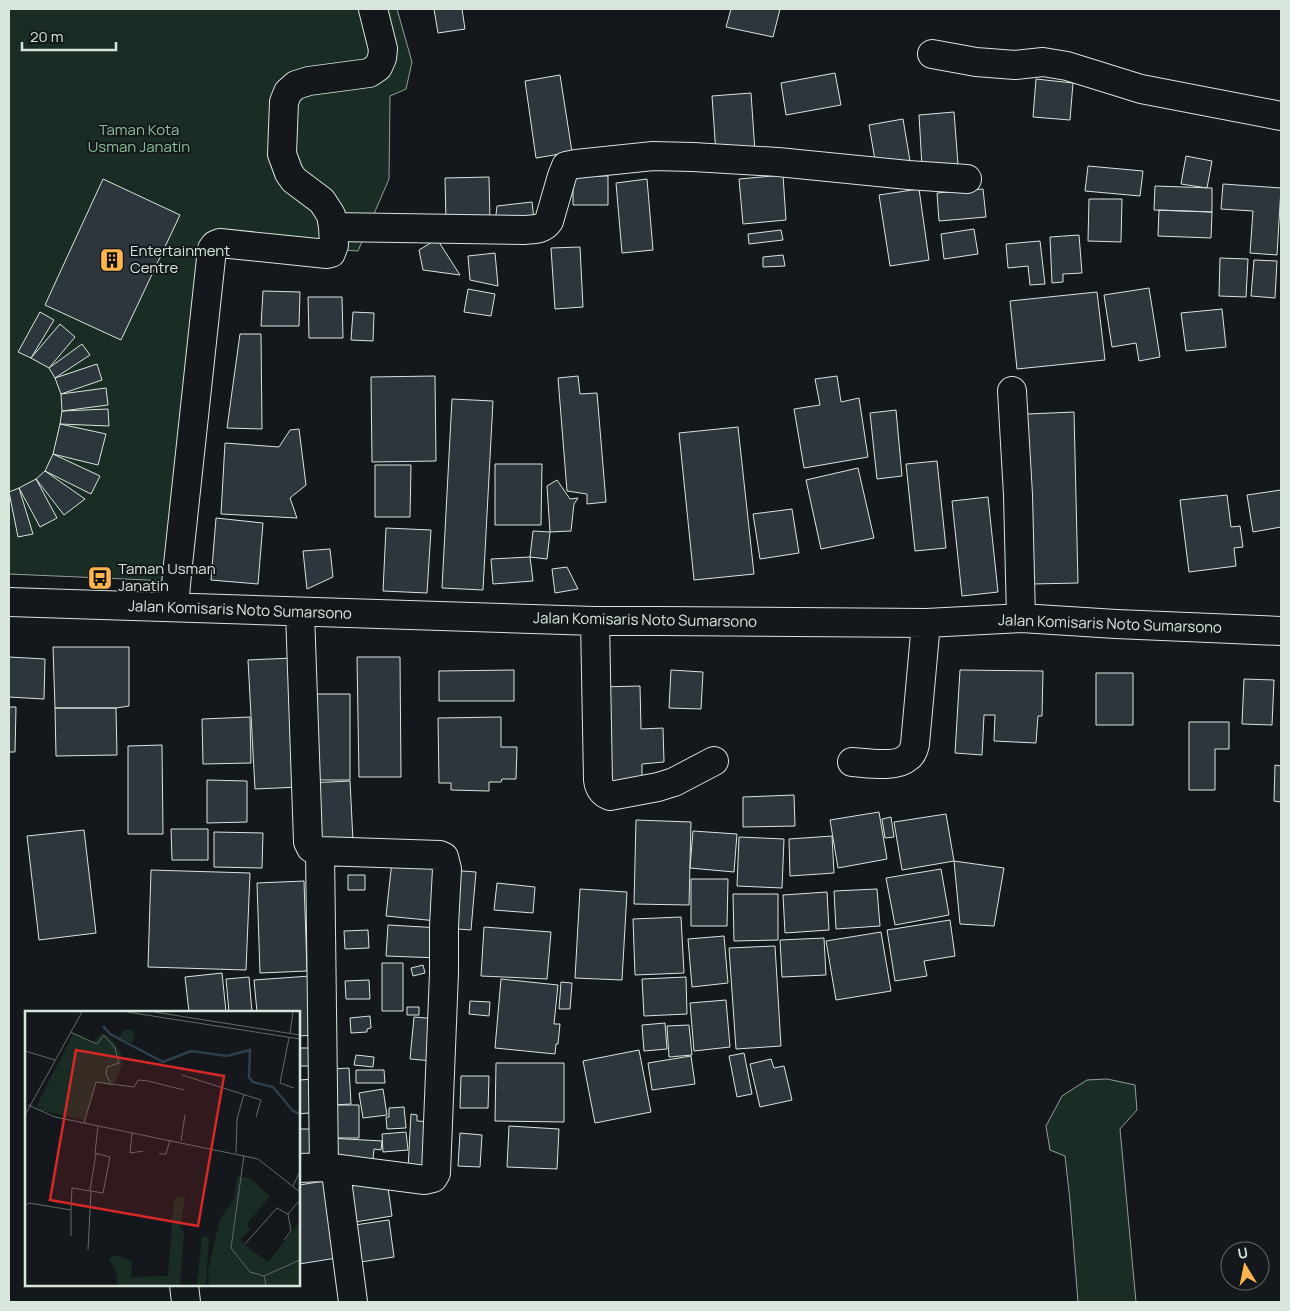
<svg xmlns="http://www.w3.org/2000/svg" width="1290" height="1311" viewBox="0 0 1290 1311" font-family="Manrope,sans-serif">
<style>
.green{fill:#1a2d24;stroke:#939e99}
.building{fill:#2c363c;stroke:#d8e6dc}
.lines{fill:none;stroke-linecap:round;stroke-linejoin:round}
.minor-casing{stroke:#d8e6dc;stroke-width:30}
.minor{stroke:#14181c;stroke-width:28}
.labels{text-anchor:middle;stroke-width:4;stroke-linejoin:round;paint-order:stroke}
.park-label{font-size:15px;fill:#8ac095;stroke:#14181c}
.poi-label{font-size:15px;fill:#d8e6dc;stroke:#14181c;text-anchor:start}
.street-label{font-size:15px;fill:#d8e6dc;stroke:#14181c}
.inset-river{fill:none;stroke:#2f3f4d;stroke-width:2.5}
.inset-road{fill:none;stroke:#626a69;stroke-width:1}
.view{fill:#d62828;fill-opacity:0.15;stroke:#d62828;stroke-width:2.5}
.inset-edge{fill:none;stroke:#d8e6dc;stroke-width:2.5}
</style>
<rect width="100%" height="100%" fill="#14181c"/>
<path class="green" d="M9,9H397L412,62L406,89L390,96L389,179L358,251L218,242L171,581L9,574Z
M1107,1079L1135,1085L1137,1110L1120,1129L1136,1302H1078L1070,1201L1065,1156L1050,1150L1046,1126L1062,1096L1087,1080Z"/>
<path class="building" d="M434,9H462L465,29L438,33Z
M731,9H780L773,37L726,27Z
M835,73L841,105L786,115L781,83Z
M560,75L572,152L536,158L525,81Z
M1036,79L1073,83L1070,120L1033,117Z
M751,93L755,152L716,154L712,96Z
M954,112L958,164L922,167L919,115Z
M903,119L910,161L876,166L869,125Z
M1186,156L1212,161L1207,188L1181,184Z
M1088,166L1143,171L1140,196L1085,191Z
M783,175L786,220L743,224L739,179Z
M573,176H608V205H573Z
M489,177L490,221L446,222L445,178Z
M103,179L180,215L121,340L45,305Z
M647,179L653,250L622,253L616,183Z
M1223,184L1281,188L1277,255L1250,253L1253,211L1221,209Z
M1155,186L1212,188V212L1154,210Z
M919,189L929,260L890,266L879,195Z
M983,189L986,217L939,221L937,193Z
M1089,199H1122L1121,242L1088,241Z
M532,202L535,228L495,223L497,206Z
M1159,210L1212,212L1211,238L1158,236Z
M974,229L978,254L944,259L941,234Z
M781,230L783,240L749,244L748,234Z
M1079,235L1082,273L1063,274V282L1052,283L1050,237Z
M437,239L460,275L423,270L419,250Z
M1040,241L1045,284L1030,285L1028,266L1008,268L1006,244Z
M580,247L583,307L555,309L551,248Z
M495,253L498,286L470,280L468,256Z
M783,255L785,266L763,267V257Z
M1220,258L1248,259L1246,297L1219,296Z
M1254,260L1277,261L1275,298L1251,296Z
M1149,288L1160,357L1139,361L1136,343L1112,347L1104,295Z
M468,289L495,294L491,316L464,312Z
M263,291L300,292L299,326H261Z
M1097,292L1105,360L1017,369L1010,301Z
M308,297H342L343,338H309Z
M1222,309L1226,347L1186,351L1181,313Z
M40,312L54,320L31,358L18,352Z
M353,312L374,313L373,341L351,340Z
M60,324L75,337L49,368L31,358Z
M240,334H261L262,429L227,428Z
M82,344L90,355L55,378L49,368Z
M97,364L102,380L61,394L55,378Z
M435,376L436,461L372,462L371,377Z
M578,376L580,394L597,393L606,502L587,504V494L567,491L558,378Z
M837,376L841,402L859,398L868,457L804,468L794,409L820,405L815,379Z
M106,388L108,405L62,411L61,394Z
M452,399L493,401L483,590L442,588Z
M108,409L109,426L60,424L62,411Z
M896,410L902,476L877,479L870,413Z
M1074,412L1078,583L1032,584L1027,414Z
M60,424L106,434L98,465L53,454Z
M738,427L754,574L694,580L679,433Z
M299,429L306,485L290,498L297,518L221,514L225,443L279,447L290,430Z
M53,454L100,476L91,494L45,471Z
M937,461L946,548L915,551L906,464Z
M495,464H542L541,525H495Z
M375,465H411L410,517H375Z
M858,468L874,538L821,549L806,480Z
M45,471L85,499L64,515L36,479Z
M36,479L57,518L40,527L19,488Z
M557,480L570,499L578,498L574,504L571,531L550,532L547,486Z
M19,488L33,534L18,537L9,492Z
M1281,490V527L1253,532L1247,495Z
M1227,495L1231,527L1240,526L1243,547L1234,548L1236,566L1189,572L1180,500Z
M988,497L998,592L962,596L952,501Z
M792,509L799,553L760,559L753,514Z
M216,518L263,523L258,584L211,580Z
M386,528L431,530L427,593L383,591Z
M533,531L550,532L547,559L530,557Z
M330,549L333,577L307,589L303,551Z
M530,557L533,581L493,584L491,559Z
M567,567L578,589L555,593L552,569Z
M53,647H129V706L116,708H55Z
M9,657L45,659L44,699L9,697Z
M357,657H400L401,777H359Z
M292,658L300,787L255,789L248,660Z
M514,670V701H439V671Z
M671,670L703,672L701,709L669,708Z
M960,670L1043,671L1042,716H1038L1036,743L994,741L995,715H984L982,755L955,753Z
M1096,673H1133V725H1096Z
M1244,679L1274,680L1272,725L1242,724Z
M640,686L641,729L663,728L664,762L642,764V784L601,785L598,687Z
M307,694H350V780H307Z
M9,707H16L15,752H9Z
M55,708H116L117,755L56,756Z
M250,717L251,763L203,764L202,719Z
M501,717V747H517L516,779H502L501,782H489V791L451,790V783H439L438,718Z
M1189,722H1229V749H1215V790H1189Z
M162,745L163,834H128V746Z
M1275,765L1281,766V802L1274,801Z
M207,780L247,781V822L207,823Z
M350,781L353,841L312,843L309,783Z
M794,795L795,826L743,827V797Z
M879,812L887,859L838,868L830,820Z
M946,814L954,861L902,870L894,822Z
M891,817L894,837L885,838L882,819Z
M636,820L691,822L689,905L634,904Z
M171,829H208V860H172Z
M84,830L96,933L39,940L27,836Z
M693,831L737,834L734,872L690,868Z
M214,832L263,833L262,868L214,867Z
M832,836L834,873L790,876L789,839Z
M739,837L784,839L782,888L737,886Z
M392,861L443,865L437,921L386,916Z
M954,861L1004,868L994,926L960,924Z
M941,869L949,915L895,925L886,878Z
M151,870L250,873L246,970L148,967Z
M450,870L476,872L471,930L445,928Z
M348,875H365V890H348Z
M691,879H728L727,926H691Z
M304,881L307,971L260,973L257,883Z
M497,883L535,887L533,913L494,910Z
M580,889L627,892L622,980L575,978Z
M877,889L880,926L836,929L834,891Z
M827,892L829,930L785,933L783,895Z
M733,894H778V940L734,941Z
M681,917L684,973L635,975L633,919Z
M950,920L955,956L924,961L927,976L895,981L887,930Z
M388,925L441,928L440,958L386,956Z
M484,927L551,932L547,979L481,976Z
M368,930L369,948L345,949L344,931Z
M881,932L891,991L836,1000L826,941Z
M724,936L728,983L692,987L688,939Z
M824,938L826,975L782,977L780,940Z
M775,946L781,1046L736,1049L729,948Z
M382,963H403V1011H382Z
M423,965L425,973L413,976L411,968Z
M222,973L226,1012H189L185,977Z
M310,976L315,1035L299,1036V1012H257L254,980Z
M249,977L252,1012H229L226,979Z
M686,977L687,1014L644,1016L642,979Z
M501,979L558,985L554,1024H560L558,1044H556L555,1054L495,1048Z
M369,980L370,999H346L345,981Z
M561,982L572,983L570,1009H559Z
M726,1000L730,1047L694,1051L690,1003Z
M470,1001L490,1002L489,1016L469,1014Z
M407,1007H419V1015H407Z
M370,1016L371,1028L367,1029V1032L351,1033L350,1018Z
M414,1017L438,1019L433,1061L410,1059Z
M665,1023L667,1049L644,1051L642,1025Z
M689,1025L692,1055L669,1057L667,1026Z
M299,1048H314V1066H299Z
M639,1050L651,1112L595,1123L583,1061Z
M744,1053L752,1094L737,1097L729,1056Z
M356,1055L374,1057L373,1067L354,1065Z
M691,1056L695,1084L652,1090L648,1063Z
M771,1059L774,1068L784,1066L792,1100L760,1107L750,1064Z
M496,1063H564V1122L495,1121Z
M349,1068L351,1104L333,1105L331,1069Z
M356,1070H384L385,1083H356Z
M461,1076H489L488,1108H460Z
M314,1079L317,1112L299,1114V1080Z
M383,1089L387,1115L363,1118L359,1093Z
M334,1105H359V1138H334Z
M404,1107L406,1128L387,1129L386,1117H389V1108Z
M411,1114L417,1115V1121L436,1122L433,1171L408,1169Z
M509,1126L559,1129L557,1169L507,1167Z
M299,1129H319L320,1164H299Z
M406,1132L408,1150L383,1152L382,1134Z
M460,1133L482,1135L480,1167L458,1166Z
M328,1138L382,1141L381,1150L374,1149L373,1159L326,1166Z
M331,1180L343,1257L299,1264V1185Z
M387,1181L392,1216L349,1223L344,1187Z
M389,1220L394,1257L354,1263L348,1226Z"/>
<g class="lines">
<defs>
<path id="minor" d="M932,54L976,62L1015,65L1043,62L1067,66L1141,89L1281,116
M333,227L524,230C534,229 543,230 549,221L562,176L566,166L576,164L653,156L693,157L778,162L908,175L967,179
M1012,391L1018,495L1021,618
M9,602L595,621H659L926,623L1021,618L1116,624L1281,631
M174,607L177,574L212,249L215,245L220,243L327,254L331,253L334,245L333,227L331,215L322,201L294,180L289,173L282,154L284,102L288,92L296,85L309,81L369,73L378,67L382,58L383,49L373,9
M595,621L598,780C599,788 602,793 610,796L658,787L674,782L714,761
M852,762C867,763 896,768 907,758C912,755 914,749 915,744L926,623
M320,851L324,1167
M299,1168L324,1167L425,1180L433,1178L436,1173L444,973V926L447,869L444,857L440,855L320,851L311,848L308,842L300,612
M337,1169V1180L353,1302
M184,1285L186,1302"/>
</defs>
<use href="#minor" class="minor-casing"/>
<use href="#minor" class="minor"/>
</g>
<defs>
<symbol id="building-square" viewBox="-11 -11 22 22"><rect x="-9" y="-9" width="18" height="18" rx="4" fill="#ffb74d" stroke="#14181c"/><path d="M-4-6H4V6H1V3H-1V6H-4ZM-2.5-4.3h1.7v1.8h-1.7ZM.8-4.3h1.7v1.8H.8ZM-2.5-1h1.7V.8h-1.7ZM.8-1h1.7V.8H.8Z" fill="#111"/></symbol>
<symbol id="bus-square" viewBox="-11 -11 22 22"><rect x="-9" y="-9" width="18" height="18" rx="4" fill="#ffb74d" stroke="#14181c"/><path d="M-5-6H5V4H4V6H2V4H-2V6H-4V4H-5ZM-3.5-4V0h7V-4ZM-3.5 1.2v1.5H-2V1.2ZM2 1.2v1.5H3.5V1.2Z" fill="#111"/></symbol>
</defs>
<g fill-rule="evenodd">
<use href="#building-square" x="98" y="246" width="28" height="28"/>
<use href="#bus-square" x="86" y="564" width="28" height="28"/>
</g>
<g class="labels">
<g class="park-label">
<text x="139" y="135">Taman Kota<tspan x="139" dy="17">Usman Janatin</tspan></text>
</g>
<g class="poi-label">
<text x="130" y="256">Entertainment<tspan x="130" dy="17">Centre</tspan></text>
<text x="118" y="574">Taman Usman<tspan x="118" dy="17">Janatin</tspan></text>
</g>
<g class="street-label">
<text transform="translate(240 610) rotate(2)" y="5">Jalan Komisaris Noto Sumarsono</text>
<text transform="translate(645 620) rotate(1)" y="5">Jalan Komisaris Noto Sumarsono</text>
<text transform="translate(1110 624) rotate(2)" y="5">Jalan Komisaris Noto Sumarsono</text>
</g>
</g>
<g transform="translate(25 1011)">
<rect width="275" height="275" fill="#14181c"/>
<path d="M105,18L110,23L107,32L94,28L98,20ZM49,21L69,32L76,21L89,31L96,42L97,54L92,67L87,75L71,71L59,109L15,99L12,94ZM212,165L225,167L245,185L222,213L225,219L215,229L226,239L243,251L275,211V274H184L183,260L195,208L209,188ZM154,185L160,186L155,216L159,222L155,274H92V263L84,248L89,244L107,250L106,266L143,265L149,189ZM177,225L184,227L181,274H172Z" fill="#1a2d24"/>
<path class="inset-river" d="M78,15L85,23L138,51L166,40L202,45L225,39L224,66L228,71L248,76L268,100L275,103"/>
<path class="inset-road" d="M102,1L275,28M129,1L275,24M45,21L72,33L79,24L90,37L94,52L82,56L81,63L85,71M265,22L268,1M264,27L255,72L269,77M0,40L30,49M157,64L236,89L231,106M3,94L30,106L233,148L275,181M0,104L57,1M59,112L71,71L109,76L113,69L123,70L159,79M107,122L105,142L118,140M156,130L160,104M211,142L212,108L219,83M134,143H141L145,129M219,144L206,237L225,261L239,265M268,175L275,160M65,179L71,143M0,195L4,192L46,199L47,177L78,182L85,146L70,142L73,115M46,225V199M259,229L266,220L263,203L275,189M220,233L252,197L263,203M63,239L66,180M241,274L239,265L275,249"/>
<path class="view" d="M51,39L199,65L173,215L25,189Z"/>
<rect width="275" height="275" class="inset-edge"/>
</g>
<rect width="1290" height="1311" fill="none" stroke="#d8e6dc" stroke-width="20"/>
<g transform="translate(1245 1266) rotate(350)"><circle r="24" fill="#14181c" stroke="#626a69"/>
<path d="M0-4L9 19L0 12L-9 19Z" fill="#ffb74d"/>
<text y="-8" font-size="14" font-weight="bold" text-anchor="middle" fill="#d8e6dc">U</text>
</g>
<path d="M22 42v8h94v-8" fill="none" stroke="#d8e6dc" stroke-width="2.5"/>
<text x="30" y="42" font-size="15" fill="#d8e6dc" stroke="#14181c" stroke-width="4" paint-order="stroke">20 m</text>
</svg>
